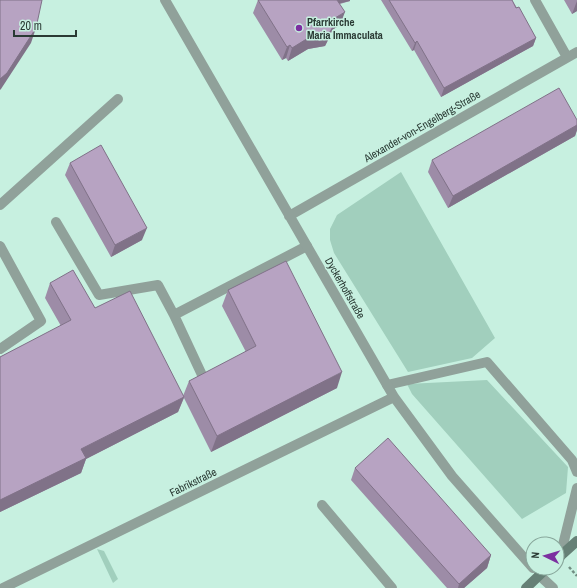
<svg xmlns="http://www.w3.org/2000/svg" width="577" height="588" viewBox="0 0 577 588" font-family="'Archivo Narrow',sans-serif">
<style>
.green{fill:#a1cfbd}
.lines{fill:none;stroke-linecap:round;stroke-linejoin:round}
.path{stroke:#718d82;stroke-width:2.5;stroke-dasharray:3 2;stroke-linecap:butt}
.lane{stroke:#90a19a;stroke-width:10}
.street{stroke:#90a19a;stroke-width:10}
.secondary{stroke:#668076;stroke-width:10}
.wall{fill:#9d8ca7}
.shaded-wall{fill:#807288}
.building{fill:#b7a3c2;stroke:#807288}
.poi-dot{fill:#7c2fa0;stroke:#c7f0e0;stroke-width:1.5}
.labels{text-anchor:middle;stroke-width:3;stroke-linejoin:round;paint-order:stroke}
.poi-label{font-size:11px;font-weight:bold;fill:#2a3a34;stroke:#c7f0e0;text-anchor:start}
.street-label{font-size:11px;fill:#2a3a34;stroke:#c7f0e0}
</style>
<rect width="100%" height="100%" fill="#c7f0e0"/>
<path class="green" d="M401,172L495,338L472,358L408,372L334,253L330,240V229L337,215Z
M487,380L568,467L566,493L522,519L412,394L407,384Z
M97,549L104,551L118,579L113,583Z"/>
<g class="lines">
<path class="path" d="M569,567L577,576"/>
<path class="lane" d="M0,205L118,99
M56,222L99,295L158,285L174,315L202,375
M0,246L41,321L0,349
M174,315L307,246
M387,385L487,362L572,460L577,472
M322,505L392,588
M560,557L577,488
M539,575L553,588"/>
<path class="street" d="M165,0L394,397L452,476L533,568
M535,0L567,57
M289,216L577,52
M3,588L394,397"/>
<path class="secondary" d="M557,559L577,541
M526,588L547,568"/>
</g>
<path class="wall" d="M258,0H350V1L340,4V25L332,30L330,36L325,46L308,49L288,61L286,58L282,60L253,13Z
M381,0H512L536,38L533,46L441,97L414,50L412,51Z
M564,0H577V11L572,14Z
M577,120V130L575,136L448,208L428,172L432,160Z
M70,163L142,240L111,257L65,175Z
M50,283L95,308L183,396L189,381L246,352L222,306L228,290L337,388L211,452L184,398L178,412L86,459L81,473L0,512V357L61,326L45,298Z
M355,468L491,555L487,568L464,588H447L351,480Z"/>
<path class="shaded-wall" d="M330,0H350V1L328,6Z
M577,1V11L572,14Z
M345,12L340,25L332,30L330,36L325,46L308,49L288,61L292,48L335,18Z
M36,28L31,43L1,89L0,90V79Z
M536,38L533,46L441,97L444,88Z
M417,41L414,50L412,51L415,43Z
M290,45L286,58L282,60L287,47Z
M577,125V130L575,136L448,208L453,196Z
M147,228L142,240L111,257L115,245Z
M342,372L337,388L211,452L217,436Z
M184,397L178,412L86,459L81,473L0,512V500L81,449Z
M491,555L487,568L464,588H458L459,584Z"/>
<path class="building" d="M0,0H42L36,28L7,73L0,79Z
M258,0H337L345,12L335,18V23L330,32L313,35L292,48L290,45L287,47Z
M389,0H512L516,8L519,7L536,38L444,88L417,41L415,43Z
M559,88L577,120V125L453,196L432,160Z
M101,145L147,228L115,245L70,163Z
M286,261L342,372L217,436L189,381L256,346L228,290Z
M73,270L95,308L130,291L184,397L81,449L86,458L0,500V357L71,320L50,283Z
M388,438L491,555L459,584L355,468Z"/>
<circle class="poi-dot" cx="299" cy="28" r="4"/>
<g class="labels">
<g class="poi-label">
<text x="307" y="26">Pfarrkirche<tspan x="307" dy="13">Maria Immaculata</tspan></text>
</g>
<g class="street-label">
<text transform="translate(422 126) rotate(-30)" y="4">Alexander-von-Engelberg-Straße</text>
<text transform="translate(345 288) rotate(60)" y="4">Dyckerhoffstraße</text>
<text transform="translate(193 482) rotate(-26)" y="4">Fabrikstraße</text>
</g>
</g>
<g transform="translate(545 556) rotate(275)"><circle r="19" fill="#c7f0e0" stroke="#88a79b"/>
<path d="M0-3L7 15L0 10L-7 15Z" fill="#7c2fa0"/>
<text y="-6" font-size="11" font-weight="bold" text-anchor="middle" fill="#2a3a34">N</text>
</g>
<path d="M14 30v6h62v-6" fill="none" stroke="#2a3a34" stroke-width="2"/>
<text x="20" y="30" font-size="12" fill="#2a3a34" stroke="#c7f0e0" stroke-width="3" paint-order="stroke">20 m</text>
</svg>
